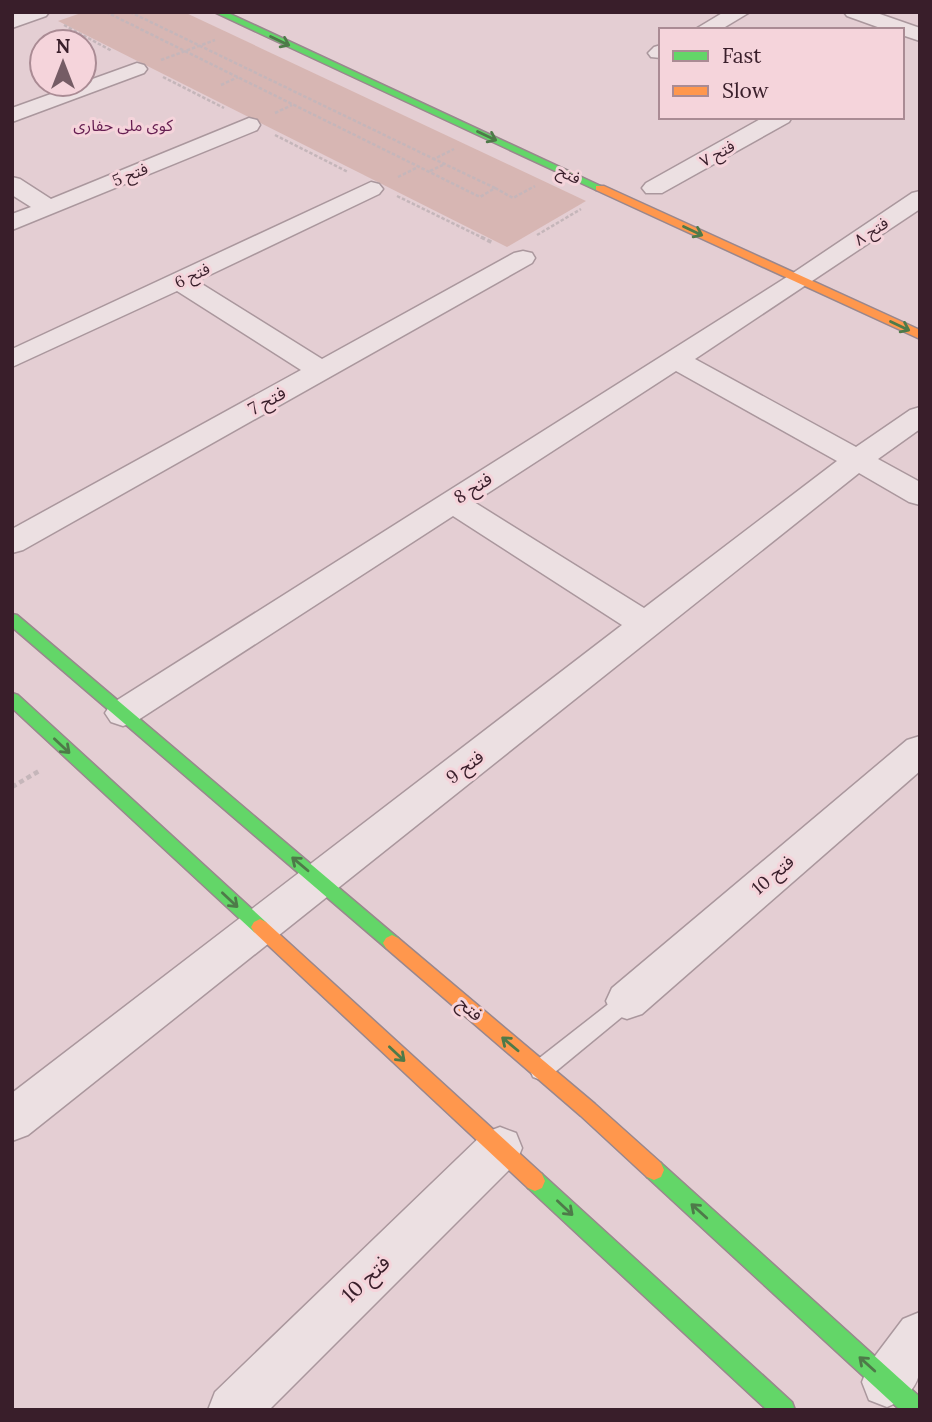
<svg xmlns="http://www.w3.org/2000/svg" width="932" height="1422" viewBox="0 0 932 1422" font-family="Lora,'Noto Sans Arabic',serif">
<style>
.green{fill:#d7b6b3}
.lines{fill:none;stroke-linecap:round;stroke-linejoin:round}
.lane-casing{stroke:#aa979d;stroke-width:3}
.street-casing{stroke:#aa979d;stroke-width:3}
.fast-casing{stroke:#99878d;stroke-width:3}
.slow-casing{stroke:#99878d;stroke-width:3}
.path-far2{stroke:#c5b6ba;stroke-width:2.5;stroke-dasharray:3.5 2;stroke-linecap:butt}
.path-far1{stroke:#c5b6ba;stroke-width:3.5;stroke-dasharray:4.5 2.5;stroke-linecap:butt}
.path{stroke:#c5b6ba;stroke-width:4.5;stroke-dasharray:5 3.5;stroke-linecap:butt}
.lane{fill:#ece0e2;fill-rule:evenodd}
.street{fill:#ece0e2;fill-rule:evenodd}
.fast{fill:#63d668;fill-rule:evenodd}
.slow{fill:#ff974d;fill-rule:evenodd}
.oneway{stroke:#4e7a49}
.labels{text-anchor:middle;stroke-width:6;stroke-linejoin:round;paint-order:stroke}
.far-neighbourhood-label{font-size:16px;fill:#651e51;stroke:#f5d4db}
.far-street-label{font-size:16px;fill:#391e2a;stroke:#f5d4db}
.street-label{font-size:18px;fill:#391e2a;stroke:#f5d4db}
.near-street-label{font-size:21px;fill:#391e2a;stroke:#f5d4db}
</style>
<rect width="100%" height="100%" fill="#e4ced3"/>
<path class="green" d="M84,12H184L586,201L507,247L58,21Z"/>
<g class="lines">
<defs>
<path id="lane" d="M627,992L634,995L637,1001L634,1007L549,1077L541,1080L533,1077L530,1070L533,1063L620,995Z"/>
<path id="street" d="M20,12H49L46,16L12,28V15Z
M724,12H750L720,30H694Z
M844,12H874L920,28V41L902,35V30H886L847,16Z
M661,45V58L651,57L648,53L654,47Z
M137,63L144,65L147,69L144,73L12,122V108Z
M764,117H792L789,122L662,193H646L642,188L646,183Z
M249,118L257,120L260,125L257,130L12,230V214L31,207L12,195V177L20,179L51,199Z
M371,182L379,184L383,189L379,194L197,281L322,359L514,253L523,251L532,253L535,258L532,263L23,550L12,553V529L301,370L177,291L12,367V349Z
M920,191V209L695,359L856,447L910,410L920,407V429L878,459L920,482V505L909,502L859,473L28,1135L12,1141V1093L622,625L453,516L135,722L123,726L111,722L105,713L111,704L790,275L912,193ZM676,371L837,461L644,608L474,502Z
M920,736V771L642,1014L627,1019L612,1014L606,1001L612,988L907,740Z
M500,1127L516,1133L522,1148L516,1163L269,1410H208L215,1392L484,1133Z
M920,1312C920,1353 932,1389 887,1407L869,1400L862,1382L869,1364L903,1319Z"/>
<path id="fast" d="M214,12H226L605,188L596,190Z
M12,614L17,615L398,938L401,943L398,948L392,951L386,948L12,627Z
M12,693L18,695L266,922L269,927L266,932L260,935L254,932L12,708Z
M654,1160L661,1163L920,1397V1410H900L647,1177L644,1170L647,1163Z
M535,1171L542,1174L792,1402L795,1410H767L528,1188L525,1181L528,1174Z"/>
<path id="slow" d="M596,186H604L920,330V339L596,190Z
M260,919L266,922L542,1174L545,1181L542,1188L535,1191L528,1188L254,932L251,927L254,922Z
M392,935L398,938L595,1104L661,1163L664,1170L661,1177L654,1180L647,1177L581,1116L386,948L383,943L386,938Z"/>
</defs>
<use href="#lane" class="lane-casing"/>
<use href="#street" class="street-casing"/>
<use href="#fast" class="fast-casing"/>
<use href="#slow" class="slow-casing"/>
<path class="path-far2" d="M106,12L480,197L495,188L434,159
M130,12L434,159L454,149
M64,25L112,51
M161,60L215,40
M163,77L224,108
M221,85L238,77
M275,113L292,105
M275,135L348,172
M430,171L445,164
M398,177L418,167
M495,188L513,198L535,186
M397,196L485,239
M537,235L581,209"/>
<path class="path-far1" d="M481,237L493,243"/>
<path class="path" d="M12,787L39,771"/>
<use href="#lane" class="lane"/>
<use href="#street" class="street"/>
<use href="#fast" class="fast"/>
<use href="#slow" class="slow"/>
</g>
<defs><path id="oneway-shaft" d="M-6 0H5M1.5-3L5.5 0L1.5 3" fill="none" stroke-width="1.6" stroke-linecap="round" stroke-linejoin="round" transform="scale(1.75)"/></defs>
<g class="oneway">
<use href="#oneway-shaft" transform="translate(280 41) rotate(25)"/>
<use href="#oneway-shaft" transform="translate(487 136) rotate(25)"/>
<use href="#oneway-shaft" transform="translate(693 231) rotate(25)"/>
<use href="#oneway-shaft" transform="translate(900 326) rotate(25)"/>
<use href="#oneway-shaft" transform="translate(62 746) rotate(43)"/>
<use href="#oneway-shaft" transform="translate(300 864) rotate(-140)"/>
<use href="#oneway-shaft" transform="translate(230 900) rotate(43)"/>
<use href="#oneway-shaft" transform="translate(510 1044) rotate(-140)"/>
<use href="#oneway-shaft" transform="translate(397 1054) rotate(43)"/>
<use href="#oneway-shaft" transform="translate(565 1208) rotate(43)"/>
<use href="#oneway-shaft" transform="translate(699 1211) rotate(-138)"/>
<use href="#oneway-shaft" transform="translate(867 1364) rotate(-138)"/>
</g>
<g class="labels">
<g class="far-neighbourhood-label">
<text x="123" y="131">کوی ملی حفاری</text>
</g>
<g class="far-street-label">
<text transform="translate(717 153) rotate(-29)" y="6">فتح ۷</text>
<text transform="translate(130 174) rotate(-22)" y="6">فتح 5</text>
<text transform="translate(569 174) rotate(25)" y="6">فتح</text>
<text transform="translate(871 231) rotate(-34)" y="6">فتح ۸</text>
<text transform="translate(192 275) rotate(-26)" y="6">فتح 6</text>
</g>
<g class="street-label">
<text transform="translate(267 401) rotate(-29)" y="6">فتح 7</text>
<text transform="translate(473 488) rotate(-33)" y="6">فتح 8</text>
<text transform="translate(465 767) rotate(-38)" y="6">فتح 9</text>
<text transform="translate(773 875) rotate(-41)" y="6">فتح 10</text>
<text transform="translate(470 1009) rotate(40)" y="6">فتح</text>
</g>
<g class="near-street-label">
<text transform="translate(366 1279) rotate(-44)" y="7">فتح 10</text>
</g>
</g>
<rect width="932" height="1422" fill="none" stroke="#391e2a" stroke-width="28"/>
<rect x="659" y="28" width="245" height="91" fill="#f5d4db" stroke="#aa8b94" stroke-width="2"/>
<rect x="673" y="51" width="35" height="10" fill="#63d668" stroke="#aa8b94" stroke-width="2"/>
<text x="722" y="63" font-size="21" fill="#391e2a">Fast</text>
<rect x="673" y="86" width="35" height="10" fill="#ff974d" stroke="#aa8b94" stroke-width="2"/>
<text x="722" y="98" font-size="21" fill="#391e2a">Slow</text>
<g transform="translate(63 63)"><circle r="33" fill="#f5d4db" stroke="#aa8b94" stroke-width="2"/>
<path d="M0-5L12 26L0 18L-12 26Z" fill="#755c65"/>
<text y="-10" font-size="19" font-weight="bold" text-anchor="middle" fill="#391e2a">N</text>
</g>
</svg>
